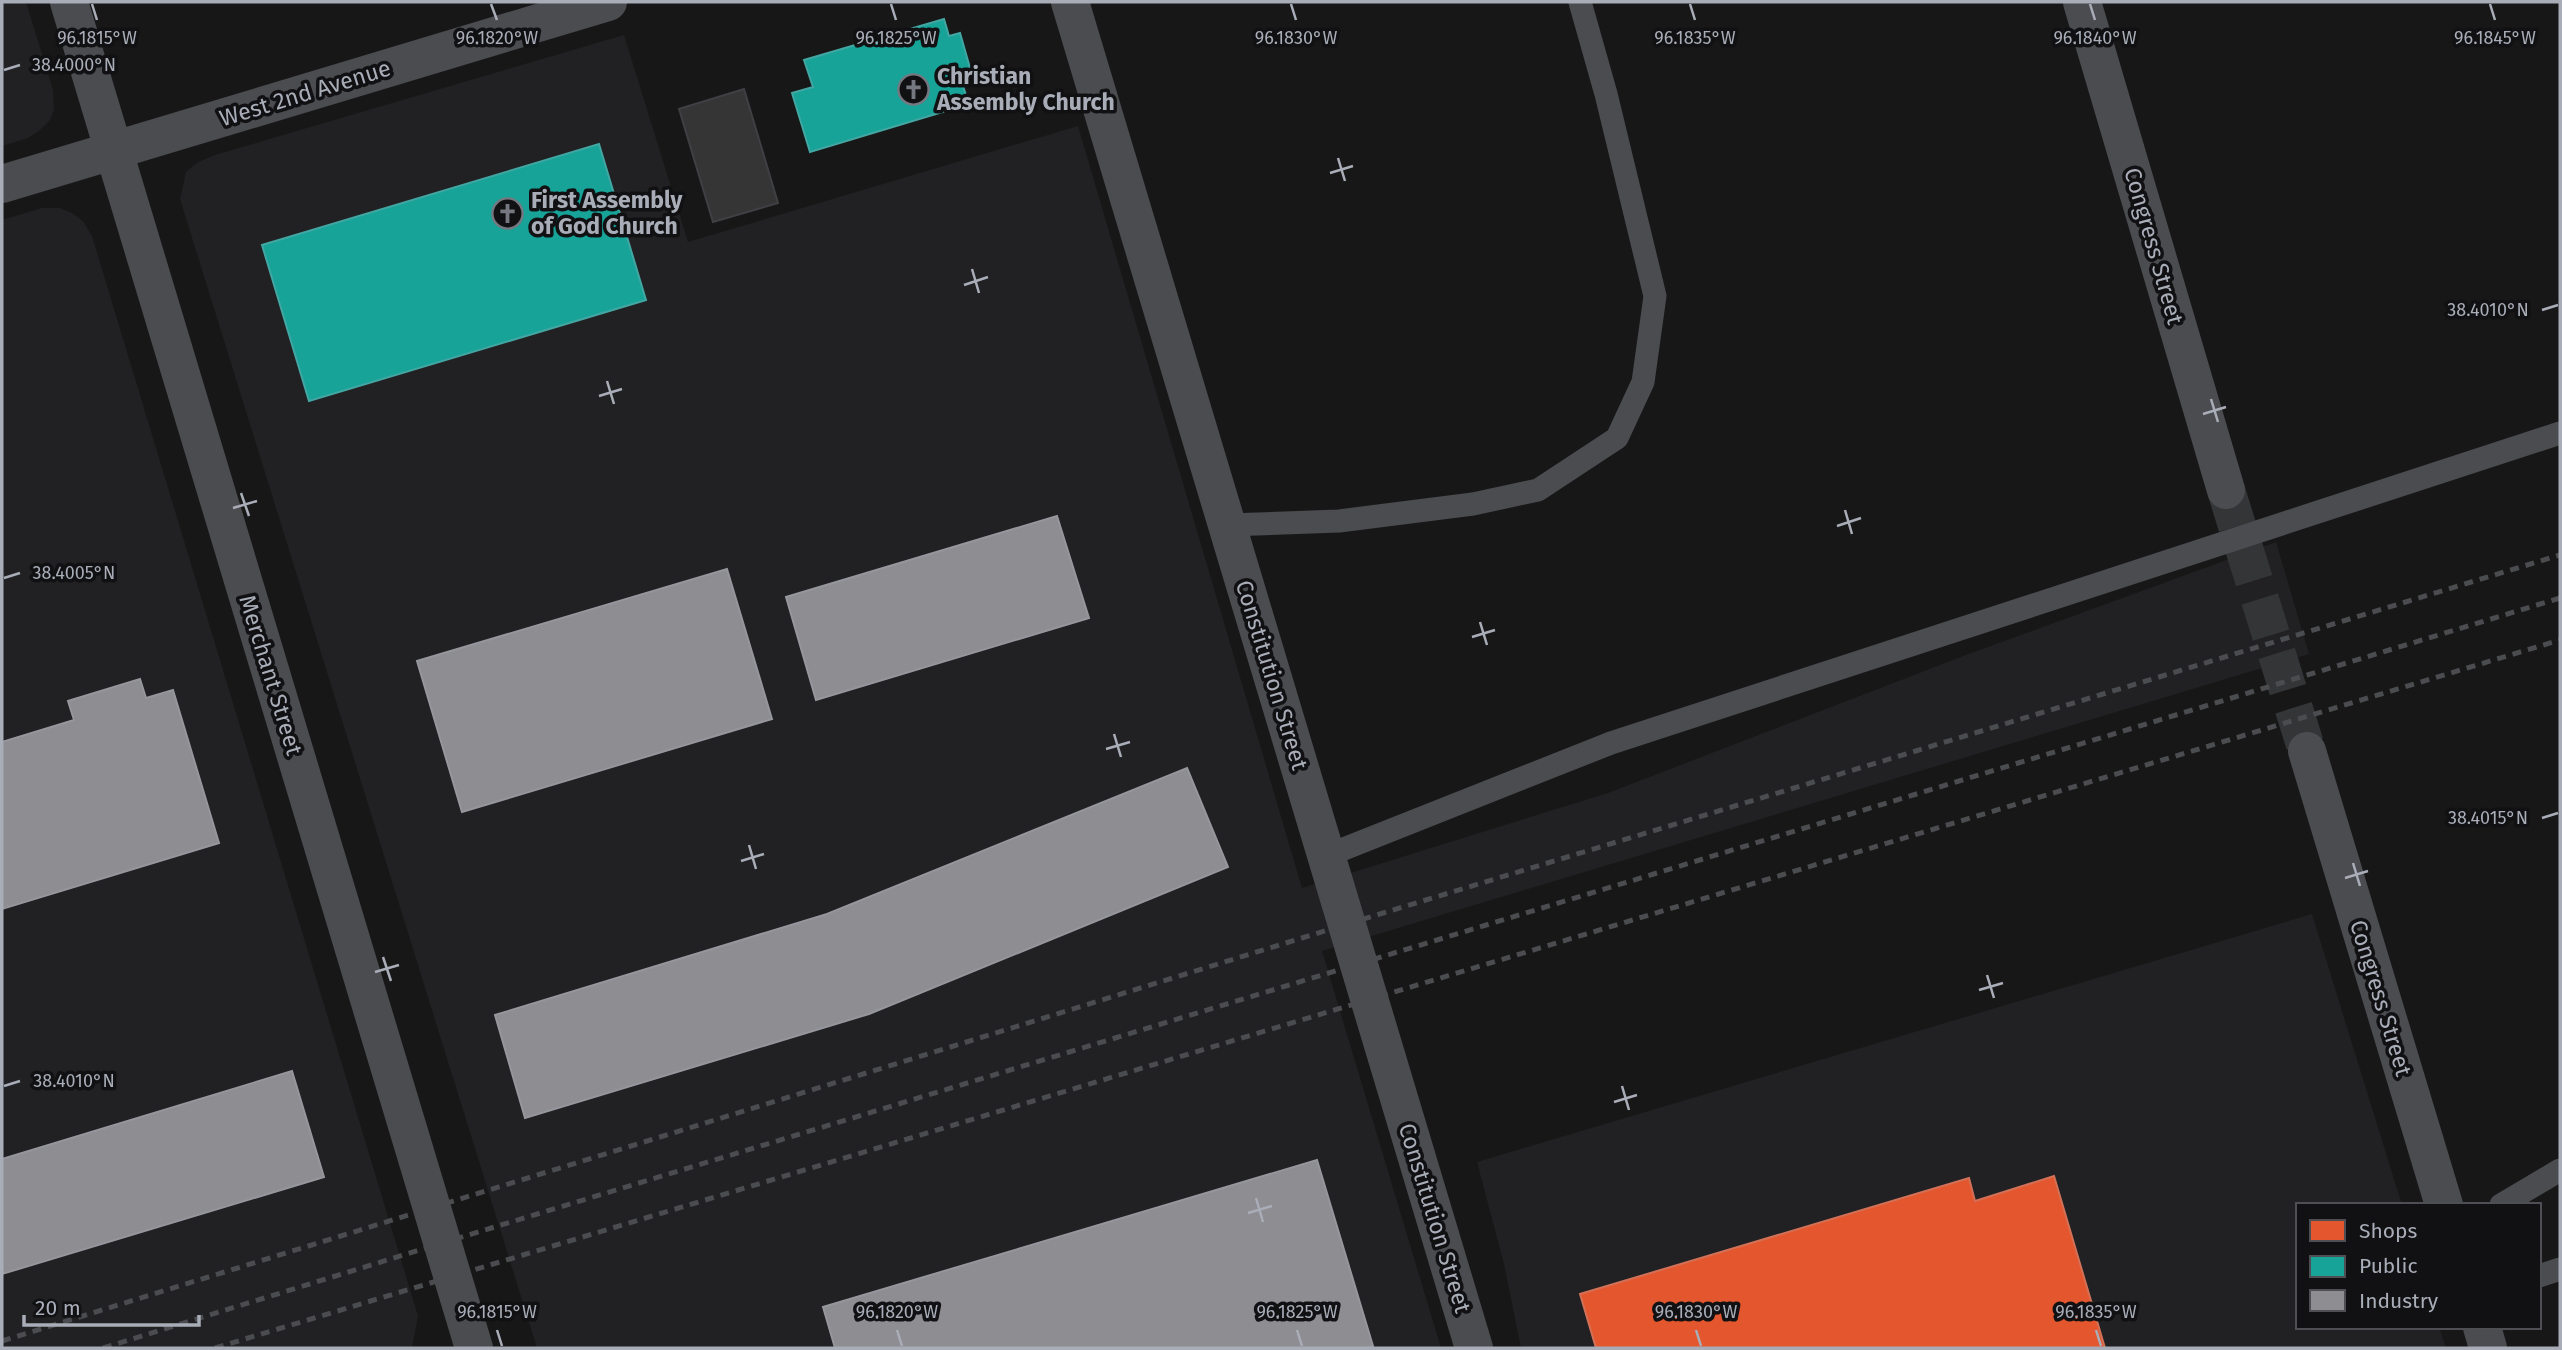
<svg xmlns="http://www.w3.org/2000/svg" width="2562" height="1350" viewBox="0 0 2562 1350" font-family="'Fira Sans',sans-serif">
<style>
.built{fill:#212123}
.shops{fill:#e4572e;stroke:#d27157;stroke-width:2}
.public{fill:#17a398;stroke:#42a6a2;stroke-width:2}
.industry{fill:#8d8d92;stroke:#95979d;stroke-width:2}
.building{fill:#353536;stroke:#3f4043;stroke-width:2}
.lines{fill:none;stroke-linecap:round;stroke-linejoin:round}
.street-tunnel{stroke:#343537;stroke-width:38;stroke-dasharray:38 19;stroke-linecap:butt}
.lane{stroke:#4b4c50;stroke-width:23}
.street{stroke:#4b4c50;stroke-width:38}
.rail{stroke:#4b4c4f;stroke-width:5;stroke-dasharray:9 7;stroke-linecap:butt}
.ticks{fill:none;stroke:#a8adb8;stroke-width:2.5}
.labels{text-anchor:middle;stroke-width:7;stroke-linejoin:round;paint-order:stroke}
.poi-label{font-size:23px;font-weight:bold;fill:#a8adb8;stroke:#111113;text-anchor:start}
.street-label{font-size:23px;fill:#a8adb8;stroke:#111113}
.ticks-label{font-size:18px;text-anchor:middle;fill:#a8adb8;stroke:#111113;stroke-width:7;stroke-linejoin:round;paint-order:stroke}
</style>
<rect width="100%" height="100%" fill="#171717"/>
<path class="built" d="M2,2H26L53,90L54,109L50,120L40,130L28,138L2,146Z
M624,35L688,242L1078,126L1302,888L1608,793L1966,655L2276,542L2309,654L1322,951L1441,1348H537L180,199L186,172L198,162L215,155Z
M42,208H60L72,213L83,221L92,236L418,1316L412,1348H2V220Z
M2312,914L2402,1205H2298V1327H2439L2446,1348H1521L1504,1264L1477,1162Z"/>
<path class="shops" d="M2054,1176L2105,1348H1596L1580,1294L1969,1178L1975,1201Z"/>
<path class="public" d="M944,19L949,36L960,33L974,82L963,86L969,104L810,152L792,93L813,87L804,60Z
M599,144L646,300L309,401L262,245Z"/>
<path class="industry" d="M1057,516L1089,618L816,700L786,597Z
M727,569L772,719L462,812L417,661Z
M140,679L146,698L173,690L219,843L2,909V742L74,720L68,701Z
M1187,768L1228,867L869,1014L525,1118L495,1015L827,914Z
M292,1071L324,1177L2,1274V1159Z
M1317,1160L1373,1346L1365,1348H835L823,1307Z"/>
<path class="building" d="M744,89L778,203L713,222L679,109Z"/>
<g class="lines">
<path class="street-tunnel" d="M2226,490L2307,751"/>
<path class="lane" d="M1227,525L1339,521L1473,504L1538,490L1617,438L1643,382L1655,296L1606,94L1580,2
M1326,856L1611,743L2560,433
M2501,1205L2560,1170
M2539,1276L2560,1269"/>
<path class="street" d="M69,2L474,1348
M1070,2L1474,1348
M2082,2L2226,490
M2,184L608,2
M2307,751L2444,1205
M2482,1327L2488,1348"/>
<path class="rail" d="M2,1341L1347,924L2560,555
M103,1348L442,1243L2560,598
M215,1348L2560,640"/>
</g>
<path class="ticks" d="M92,4L97,20M491,4L497,20M891,4L896,20M1291,4L1296,20M1690,4L1695,20M2090,4L2095,20M2490,4L2495,20M4,70L20,65M1338,158L1345,181M1330,173L1353,166M972,269L979,293M964,285L988,277M2542,310L2558,305M607,381L614,404M599,396L622,389M2211,399L2218,422M2203,414L2226,407M241,493L249,516M233,508L257,501M1845,510L1852,534M1837,526L1861,518M4,578L20,573M1480,622L1487,645M1472,637L1495,630M1114,734L1121,757M1106,749L1130,742M2542,818L2558,813M749,845L756,869M741,861L764,854M2353,863L2360,886M2345,878L2368,871M383,957L391,981M375,972L399,965M1987,975L1994,998M1979,990L2003,983M4,1086L20,1081M1622,1086L1629,1110M1614,1102L1637,1095M1256,1198L1263,1222M1248,1213L1272,1206M497,1330L502,1346M897,1330L902,1346M1297,1330L1302,1346M1696,1330L1701,1346M2096,1330L2101,1346"/>
<defs>
<symbol id="church-ring" viewBox="-11 -11 22 22"><circle r="9.5" fill="#111113" stroke="#757880" stroke-width="1.5"/><path d="M-1.2-6h2.4v3.5h3.3v2.4h-3.3V6h-2.4V-.1h-3.3v-2.4h3.3Z" fill="#757880"/></symbol>
</defs>
<g fill-rule="evenodd">
<use href="#church-ring" x="896" y="72" width="35" height="35"/>
<use href="#church-ring" x="490" y="196" width="35" height="35"/>
</g>
<g class="labels">
<g class="poi-label">
<text x="937" y="84">Christian<tspan x="937" dy="26">Assembly Church</tspan></text>
<text x="531" y="208">First Assembly<tspan x="531" dy="26">of God Church</tspan></text>
</g>
<g class="street-label">
<text transform="translate(305 93) rotate(-17)" y="8">West 2nd Avenue</text>
<text transform="translate(2154 246) rotate(74)" y="8">Congress Street</text>
<text transform="translate(271 675) rotate(73)" y="8">Merchant Street</text>
<text transform="translate(1272 675) rotate(73)" y="8">Constitution Street</text>
<text transform="translate(2381 998) rotate(73)" y="8">Congress Street</text>
<text transform="translate(1435 1218) rotate(73)" y="8">Constitution Street</text>
</g>
</g>
<g class="ticks-label">
<text x="97" y="44">96.1815°W</text>
<text x="497" y="44">96.1820°W</text>
<text x="896" y="44">96.1825°W</text>
<text x="1296" y="44">96.1830°W</text>
<text x="1695" y="44">96.1835°W</text>
<text x="2095" y="44">96.1840°W</text>
<text x="2495" y="44">96.1845°W</text>
<text x="74" y="71">38.4000°N</text>
<text x="2488" y="316">38.4010°N</text>
<text x="74" y="579">38.4005°N</text>
<text x="2488" y="824">38.4015°N</text>
<text x="74" y="1087">38.4010°N</text>
<text x="497" y="1318">96.1815°W</text>
<text x="897" y="1318">96.1820°W</text>
<text x="1297" y="1318">96.1825°W</text>
<text x="1696" y="1318">96.1830°W</text>
<text x="2096" y="1318">96.1835°W</text>
</g>
<rect width="2562" height="1350" fill="none" stroke="#a8adb8" stroke-width="7"/>
<rect x="2296" y="1203" width="245" height="126" fill="#111113" stroke="#4d4f55" stroke-width="2"/>
<rect x="2310" y="1220" width="35" height="21" fill="#e4572e" stroke="#4d4f55" stroke-width="2"/>
<text x="2359" y="1238" font-size="21" fill="#a8adb8">Shops</text>
<rect x="2310" y="1256" width="35" height="21" fill="#17a398" stroke="#4d4f55" stroke-width="2"/>
<text x="2359" y="1273" font-size="21" fill="#a8adb8">Public</text>
<rect x="2310" y="1290" width="35" height="21" fill="#8d8d92" stroke="#4d4f55" stroke-width="2"/>
<text x="2359" y="1308" font-size="21" fill="#a8adb8">Industry</text>
<path d="M24 1315v10h175v-10" fill="none" stroke="#a8adb8" stroke-width="3.5"/>
<text x="35" y="1315" font-size="21" fill="#a8adb8" stroke="#111113" stroke-width="5" paint-order="stroke">20 m</text>
</svg>
